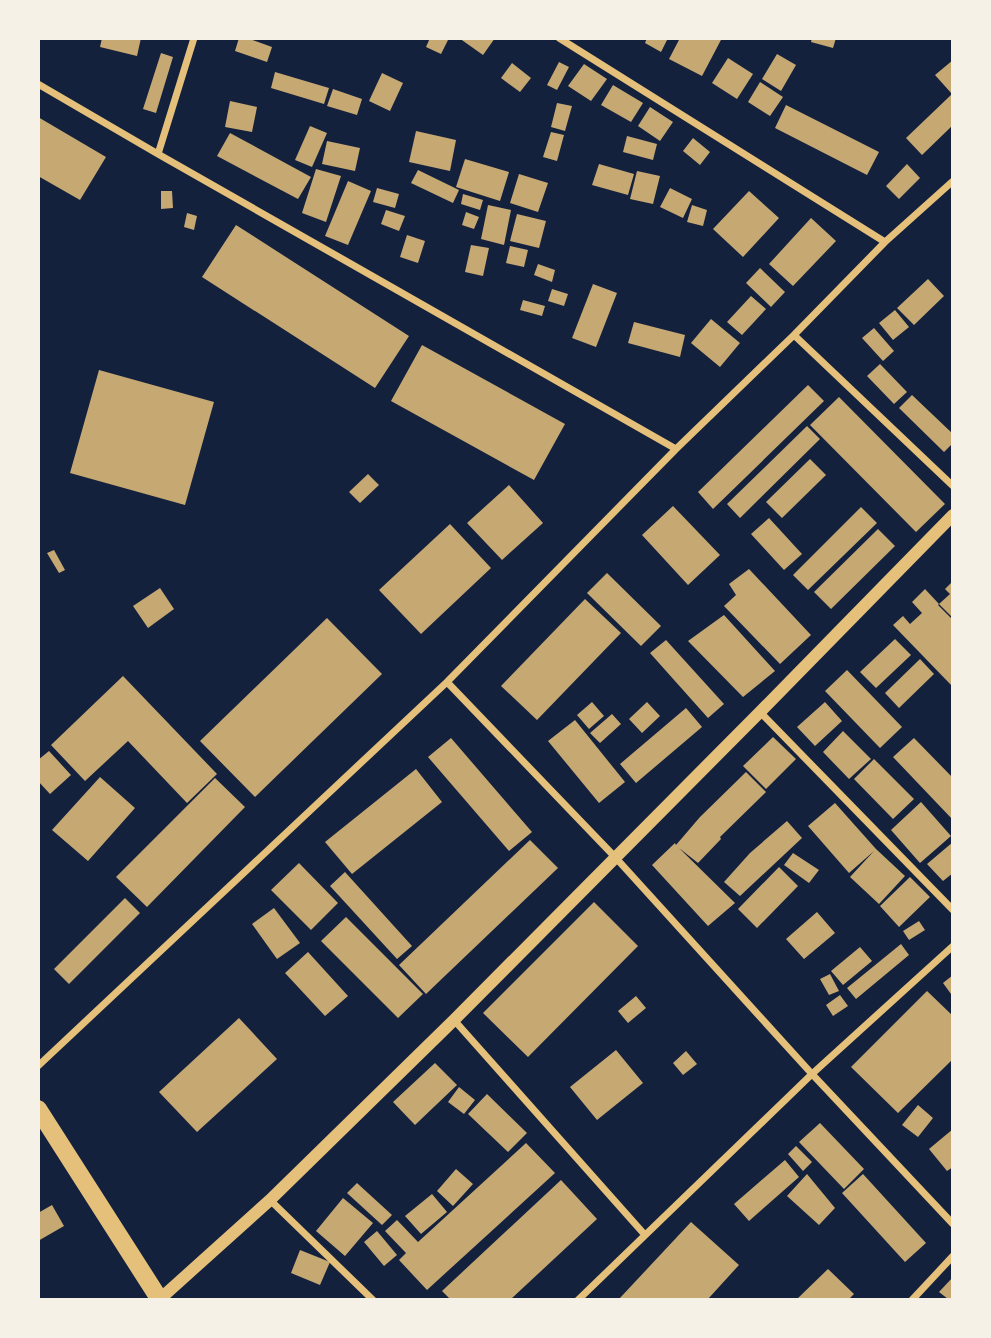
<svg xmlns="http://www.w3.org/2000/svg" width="991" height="1338" viewBox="0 0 991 1338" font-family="'Times New Roman',serif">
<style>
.building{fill:#c6a872}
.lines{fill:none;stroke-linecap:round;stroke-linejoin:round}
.minor{stroke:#e5c07b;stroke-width:7}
.tertiary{stroke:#e5c07b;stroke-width:12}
.primary{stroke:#e5c07b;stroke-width:18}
</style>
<rect width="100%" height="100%" fill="#14213d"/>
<path class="building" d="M102,38H141L137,56L100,47Z
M239,38H247L272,47L267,62L235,51Z
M430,38H443L448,40L441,54L426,47Z
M459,38H495L483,55Z
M647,38H668L661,52L645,43Z
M680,38H722L702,76L669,59Z
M812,38H836L833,48L811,42Z
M161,53L173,57L156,113L143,109Z
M777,54L796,65L781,91L762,79Z
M728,58L753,74L737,99L712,83Z
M953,60V125L922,155L906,138L952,94L935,75Z
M559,62L569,67L557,90L547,85Z
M512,63L531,78L520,92L501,78Z
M584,64L607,79L591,101L568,86Z
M275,72L329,88L324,104L271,88Z
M382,73L403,83L390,111L369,101Z
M760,82L783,97L770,116L748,102Z
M613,85L643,103L631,122L601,105Z
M333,89L362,99L357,115L327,106Z
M230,101L257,107L252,132L225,127Z
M557,103L572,106L565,131L551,127Z
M786,105L879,152L867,175L775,128Z
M650,107L673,122L660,141L638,126Z
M38,117L106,157L80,200L38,176Z
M310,126L327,133L312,167L295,160Z
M416,131L456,140L450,171L409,162Z
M551,132L564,135L557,161L543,157Z
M230,133L311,177L298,199L217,156Z
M627,136L657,144L653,160L623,152Z
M693,138L710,152L700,165L683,151Z
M327,141L360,148L355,171L322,164Z
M465,159L509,172L500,201L456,187Z
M599,164L634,174L628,195L592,185Z
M907,164L920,178L899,199L886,186Z
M316,169L341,176L326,222L302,213Z
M418,170L459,190L453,203L411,183Z
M637,171L660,176L653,204L630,199Z
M519,174L548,183L538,212L510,203Z
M348,181L371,191L348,245L325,236Z
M377,188L399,194L395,208L373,202Z
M670,188L692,199L683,218L660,207Z
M161,191H172L173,208L161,209Z
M749,191L779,218L743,257L713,229Z
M463,194L483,200L480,210L461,204Z
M488,205L511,210L504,245L481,239Z
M692,205L707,210L703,226L687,222Z
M386,210L405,216L399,231L381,224Z
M466,212L479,217L474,229L462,225Z
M187,213L197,216L194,230L184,227Z
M517,214L546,221L539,248L510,241Z
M811,218L836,241L793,286L769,264Z
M236,225L409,336L375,388L202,277Z
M407,235L425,241L418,263L400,257Z
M471,245L489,248L483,276L465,272Z
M510,246L528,250L524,267L506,263Z
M538,264L555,270L552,282L534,275Z
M760,268L785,292L771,307L746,283Z
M928,279L944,296L914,325L897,308Z
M593,284L617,293L596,347L572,338Z
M552,289L568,294L564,306L548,301Z
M751,296L766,309L742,335L727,322Z
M523,300L545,306L542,316L520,310Z
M895,310L909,327L893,340L879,323Z
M711,319L740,343L720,367L691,343Z
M634,322L685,335L680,357L628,343Z
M874,328L894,351L883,361L862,338Z
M422,345L565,424L534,480L391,401Z
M880,364L907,392L894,404L867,376Z
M99,370L214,402L185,505L70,473Z
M808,385L824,401L713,509L698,492Z
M912,395L953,434V443L944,452L899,408Z
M839,397L945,504L916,532L810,425Z
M807,426L820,439L740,518L727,504Z
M810,459L826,475L782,518L766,502Z
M368,474L379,485L360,503L349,492Z
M509,485L543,523L502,560L467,523Z
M673,506L720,555L688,585L642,535Z
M861,507L877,523L808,590L793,575Z
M769,518L802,554L784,570L751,534Z
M450,524L491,568L421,634L379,590Z
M878,529L895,546L831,609L814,592Z
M54,550L65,570L59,573L47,553Z
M749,569L811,635L780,664L724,606L736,595L729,584Z
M607,573L661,626L641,646L587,593Z
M953,581V618L939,604L950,594L945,589Z
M160,588L174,609L148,628L133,606Z
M925,589L939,604L938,605L953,620V687L893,625L903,616L910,624L922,613L912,602Z
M585,599L621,633L537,720L501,686Z
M724,615L775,671L743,697L688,641Z
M327,618L382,674L255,797L200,741Z
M895,639L911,655L876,688L860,672Z
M666,640L724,704L708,718L650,653Z
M920,659L934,674L899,708L885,693Z
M847,670L902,727L880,748L825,691Z
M123,676L217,774L187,803L128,741L85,781L51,745Z
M592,702L604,716L589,729L577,715Z
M647,702L660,716L642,733L629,719Z
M825,702L842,721L815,746L797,727Z
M686,708L702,727L636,783L620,764Z
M612,714L621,724L600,743L590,733Z
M575,720L625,782L599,803L548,741Z
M843,731L871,759L849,779L823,752Z
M773,737L796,759L766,789L743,766Z
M451,738L532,832L509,851L428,757Z
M914,738L953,778V820L893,757Z
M49,751L71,775L50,794L38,781V760Z
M874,759L914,799L893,819L854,779Z
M416,769L442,802L352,874L325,842Z
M746,772L766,792L720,837L721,839L698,863L679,848L735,903L708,926L652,865L675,843L676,845L700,817Z
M100,777L135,808L88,861L52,830Z
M215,778L245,807L147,907L116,877Z
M921,802L951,836L920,863L891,830Z
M835,803L876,849L905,876L879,904L850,877L874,851L849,873L808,826Z
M787,821L802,838L740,896L724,882L750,853Z
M530,840L558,868L426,994L399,965Z
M953,842V873L943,881L927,864Z
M793,853L819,870L809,883L784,865Z
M299,863L338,903L311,930L271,890Z
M779,867L798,886L757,928L738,909Z
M345,872L412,946L397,959L330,886Z
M910,877L930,897L899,927L880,906Z
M125,898L140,913L69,984L54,969Z
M594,902L638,946L528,1057L483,1013Z
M274,908L300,943L277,959L252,924Z
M817,912L835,933L804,959L786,939Z
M346,917L423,994L398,1018L321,941Z
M919,921L925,930L909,940L903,931Z
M901,944L909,955L856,999L847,988Z
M860,947L872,961L843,985L831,971Z
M308,952L348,996L325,1016L285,973Z
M830,974L839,991L829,995L820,979Z
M953,975V993L951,994L943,983Z
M927,991L953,1016V1059L898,1113L851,1067Z
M840,995L848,1006L833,1016L826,1005Z
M636,996L646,1008L628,1023L618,1011Z
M239,1018L277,1059L197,1132L159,1092Z
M616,1050L643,1083L597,1120L570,1087Z
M686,1051L697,1064L683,1075L673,1063Z
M435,1063L457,1085L415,1125L393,1102Z
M459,1087L475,1100L464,1114L448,1102Z
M487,1094L527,1133L508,1152L468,1114Z
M918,1105L933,1118L918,1137L902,1125Z
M820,1123L864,1169L844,1189L799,1142Z
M953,1129V1167L947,1171L929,1149Z
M526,1143L555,1173L427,1290L399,1260L406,1253L385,1231L397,1220L418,1242Z
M796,1146L812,1162L803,1171L788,1154Z
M785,1160L799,1177L749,1221L734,1204Z
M456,1169L473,1184L453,1206L437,1191Z
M807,1174L835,1208L819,1225L787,1196Z
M863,1174L926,1243L905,1262L842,1193Z
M561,1180L597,1219L511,1299H450L442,1291Z
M357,1183L392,1215L382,1225L347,1193Z
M432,1194L447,1212L421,1234L405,1216Z
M343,1198L373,1223L345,1256L316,1231Z
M52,1205L64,1226L38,1241V1213Z
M691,1222L739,1265L708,1299H619Z
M377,1231L397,1255L384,1266L364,1242Z
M300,1250L330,1262L320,1285L291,1273Z
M828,1269L854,1294L849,1299H797Z
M953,1277V1299H948L939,1292Z"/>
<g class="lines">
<path class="minor" d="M559,38L885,242
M38,84L158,154L676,449
M158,154L194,38
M794,335L953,486
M447,682L615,857L812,1074L953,1224
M760,712L953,910
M454,1020L645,1235
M38,1066L447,682L676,449L794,335L885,242L953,181
M270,1200L373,1300
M578,1300L812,1074L953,946
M912,1300L953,1256"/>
<path class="tertiary" d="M160,1299L270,1200L454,1020L760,712L953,515"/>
<path class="primary" d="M38,1109L160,1300"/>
</g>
<rect width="991" height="1338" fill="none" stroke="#f6f1e7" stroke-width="80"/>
</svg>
